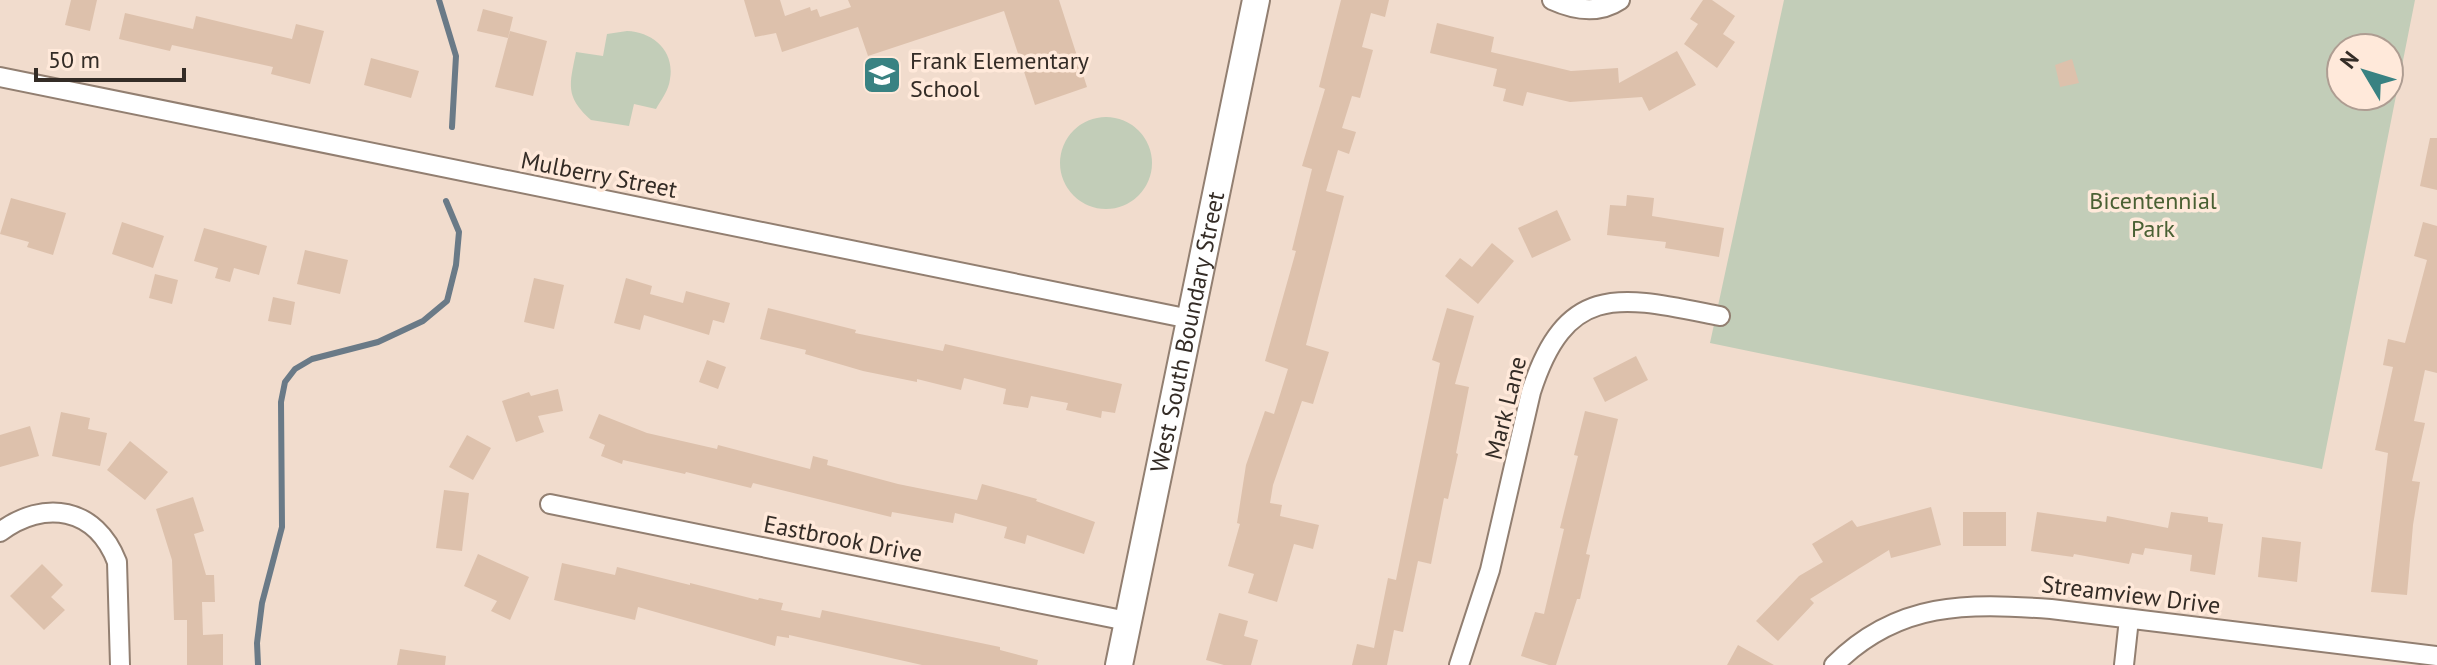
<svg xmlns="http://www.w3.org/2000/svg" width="2437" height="665" viewBox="0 0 2437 665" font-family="'PT Sans',sans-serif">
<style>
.green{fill:#c2cdb8;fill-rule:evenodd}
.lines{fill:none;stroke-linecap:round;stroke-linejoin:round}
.stream{stroke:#6a7a87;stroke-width:6}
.building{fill:#ddc1ac}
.street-casing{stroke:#927f71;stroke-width:22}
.secondary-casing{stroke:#927f71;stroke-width:30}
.street{stroke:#fff;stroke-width:18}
.secondary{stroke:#fff;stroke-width:26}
.labels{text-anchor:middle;stroke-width:7;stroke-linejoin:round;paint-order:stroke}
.poi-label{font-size:24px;fill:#342c26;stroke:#ffe9da;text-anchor:start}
.street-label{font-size:24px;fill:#342c26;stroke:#ffe9da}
.park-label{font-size:24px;fill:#4a6033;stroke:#ffe9da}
</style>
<rect width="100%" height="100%" fill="#f1dccd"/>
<path class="green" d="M1784,0H2415L2322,469L1710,343ZM2341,48H2389V96H2341Z
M627,31C653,32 675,51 670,79C669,90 661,100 656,109L634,104L629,126L591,120C564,96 570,84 576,52L603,56L607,34Z
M1060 163a46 46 0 1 1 92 0a46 46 0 1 1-92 0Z"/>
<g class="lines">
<path class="stream" d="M439,0L456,56L452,127
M258,665L257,643L262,603L282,527L281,402L285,382L295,369L312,359L378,342L423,321L447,301L456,265L459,232L446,201"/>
</g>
<path class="building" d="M71,0H97L90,31L65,25Z
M744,0H780L785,16L810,7L811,11L817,9L820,17L851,7L848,0H1059L1087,87L1035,105L1004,11L868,56L858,27L782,52L776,33L755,37Z
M1341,0H1389L1385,17L1371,13L1362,47L1373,50L1360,98L1352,96L1342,128L1356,132L1349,154L1338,150L1326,191L1344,196L1306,345L1329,352L1313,404L1302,401L1273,485L1270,503L1282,505L1280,516L1319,525L1313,549L1294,544L1277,602L1248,593L1254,574L1228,566L1240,524L1237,523L1246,465L1265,411L1274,414L1288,369L1265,361L1296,251L1292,250L1312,169L1302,166L1325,89L1319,87Z
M1703,0H1712L1735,16L1723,34L1735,42L1717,68L1684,44L1698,24L1690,19Z
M483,9L513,17L508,38L477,31Z
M125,13L193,29L196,16L292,39L296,24L324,31L310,84L271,74L273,67L172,45L170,51L119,39Z
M1437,23L1494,37L1491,52L1571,71L1618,68L1619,83L1677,51L1696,85L1649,111L1642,97L1570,102L1527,92L1523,106L1503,101L1506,89L1493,86L1497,69L1430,53Z
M510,31L547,41L533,96L495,87Z
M371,58L419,71L411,98L364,85Z
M2072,59L2079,83L2060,87L2055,65Z
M2430,138H2437V190L2420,186Z
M1627,195L1654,198L1652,216L1724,228L1719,257L1665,248L1666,242L1607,235L1610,205L1626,206Z
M11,198L66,213L53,255L27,247L29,242L0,234Z
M1557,210L1571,240L1532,258L1518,228Z
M122,222L164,236L153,268L112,254Z
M2423,222L2437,226V373L2425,370L2414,421L2425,423L2412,481L2420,482L2413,525L2407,595L2371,592L2388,453L2375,450L2393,367L2383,365L2388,339L2405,343L2427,260L2414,256Z
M204,228L267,246L259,275L234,268L230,282L215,278L218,268L194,261Z
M1492,243L1514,261L1478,304L1445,276L1460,258L1472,267Z
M305,250L348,260L340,294L297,284Z
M155,274L178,280L172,304L149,298Z
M534,278L564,285L554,329L524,322Z
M626,278L652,286L650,294L683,303L686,291L730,303L724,323L713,320L709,335L644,315L640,330L614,323Z
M273,297L295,302L291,325L268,321Z
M768,308L856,330L855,333L943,351L945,344L1122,384L1115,413L1102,411L1101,418L1066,410L1068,403L1031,396L1028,408L1003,404L1006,389L964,378L961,390L917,379V382L863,371L805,354L806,350L760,339Z
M1447,308L1474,316L1455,384L1469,387L1456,453L1458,454L1448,499L1444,498L1431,564L1418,561L1403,632L1394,630L1387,665H1352L1357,644L1374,648L1388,578L1396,580L1440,363L1432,360Z
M1636,356L1648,380L1605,402L1593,378Z
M707,360L726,367L718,389L699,382Z
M558,389L563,411L538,416L544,432L516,442L502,401L529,392L531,396Z
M1585,411L1618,419L1586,554L1590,555L1580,599H1577L1556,665H1549L1521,656L1535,612L1544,614L1564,529L1560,528L1578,456L1574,455Z
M61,412L90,418L88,429L107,433L100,466L52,456Z
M599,414L647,433L717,449L718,445L810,469L813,456L828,460L827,465L898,484L977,500L982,484L1037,499L1036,501L1095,522L1084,554L1027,535L1025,544L1004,538L1007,527L955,513L953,523L892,512L891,517L753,483L751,488L686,472L685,474L623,460L622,464L601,456L605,445L589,438Z
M30,426L39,456L0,467V435Z
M467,435L491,448L473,480L449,467Z
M130,441L168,472L145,500L107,470Z
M444,490L469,493L462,551L436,548Z
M193,497L204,531L194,534L206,575H214L215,602H202L203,635L223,634V665H187V620H174L172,560L156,509Z
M1931,507L1941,545L1891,558L1889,550L1810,599L1814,603L1778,641L1756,621L1799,576L1823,562L1812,544L1852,520L1857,527Z
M1963,512H2006V546H1963Z
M2037,512L2106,522L2107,516L2168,528L2171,512L2208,517V522L2223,524L2215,575L2190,571L2192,555L2145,548L2143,555L2132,553L2129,564L2074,554L2073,557L2031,551Z
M2262,537L2301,542L2297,582L2258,577Z
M478,554L529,577L510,620L491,611L497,601L464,586Z
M562,563L615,575L617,567L690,585V583L758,600L759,598L783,603L781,610L820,618L822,610L1000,647V650L1038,660L1037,665H922L789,635V638L777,636L775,646L638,607L635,620L554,600Z
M42,564L63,585L51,597L65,610L44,630L10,596Z
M1219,613L1248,621L1244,636L1258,640L1251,665H1224L1206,660Z
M1738,645L1774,665H1727Z
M400,649L446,656L445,665H397Z"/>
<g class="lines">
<defs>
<path id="street" d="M1552,0C1574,10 1599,14 1620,0
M0,77L1190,319
M550,504L1127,621
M0,532C44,499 96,507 117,562L120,665
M1459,665L1490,570L1531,392C1567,279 1623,297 1720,316
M1834,665C1898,601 1967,603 2051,609L2437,656
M2124,665L2129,619"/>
<g id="secondary">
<path id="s1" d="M1119,665L1256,0"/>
</g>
</defs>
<use href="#street" class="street-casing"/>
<use href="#secondary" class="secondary-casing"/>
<use href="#street" class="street"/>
<use href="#secondary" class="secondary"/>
</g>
<defs>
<symbol id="school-square" viewBox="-11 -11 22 22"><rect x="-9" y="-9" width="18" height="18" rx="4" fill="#398282" stroke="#ffe9da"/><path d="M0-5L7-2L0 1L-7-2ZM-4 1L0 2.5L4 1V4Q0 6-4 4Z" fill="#fff"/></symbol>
</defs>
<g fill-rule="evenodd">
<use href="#school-square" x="860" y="53" width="44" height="44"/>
</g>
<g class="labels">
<g class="poi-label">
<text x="910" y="69">Frank Elementary<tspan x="910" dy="28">School</tspan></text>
</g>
<g class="street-label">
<text transform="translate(599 175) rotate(11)" y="8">Mulberry Street</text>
<text dy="8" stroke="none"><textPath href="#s1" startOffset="340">West South Boundary Street</textPath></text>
<text transform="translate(1506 408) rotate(-76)" y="8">Mark Lane</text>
<text transform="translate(843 539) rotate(11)" y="8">Eastbrook Drive</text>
<text transform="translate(2131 595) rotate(7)" y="8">Streamview Drive</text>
</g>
<g class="park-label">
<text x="2153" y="209">Bicentennial<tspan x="2153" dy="28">Park</tspan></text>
</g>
</g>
<g transform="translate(2365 72) rotate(308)"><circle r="38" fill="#ffe9da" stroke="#ae9d92" stroke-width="2"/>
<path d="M0-6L14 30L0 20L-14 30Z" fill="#398282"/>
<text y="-12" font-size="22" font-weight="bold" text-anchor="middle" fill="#342c26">N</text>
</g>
<path d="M36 68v12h148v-12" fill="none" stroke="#342c26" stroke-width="4"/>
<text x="48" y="68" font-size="24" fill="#342c26" stroke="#ffe9da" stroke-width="6" paint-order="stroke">50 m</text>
</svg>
